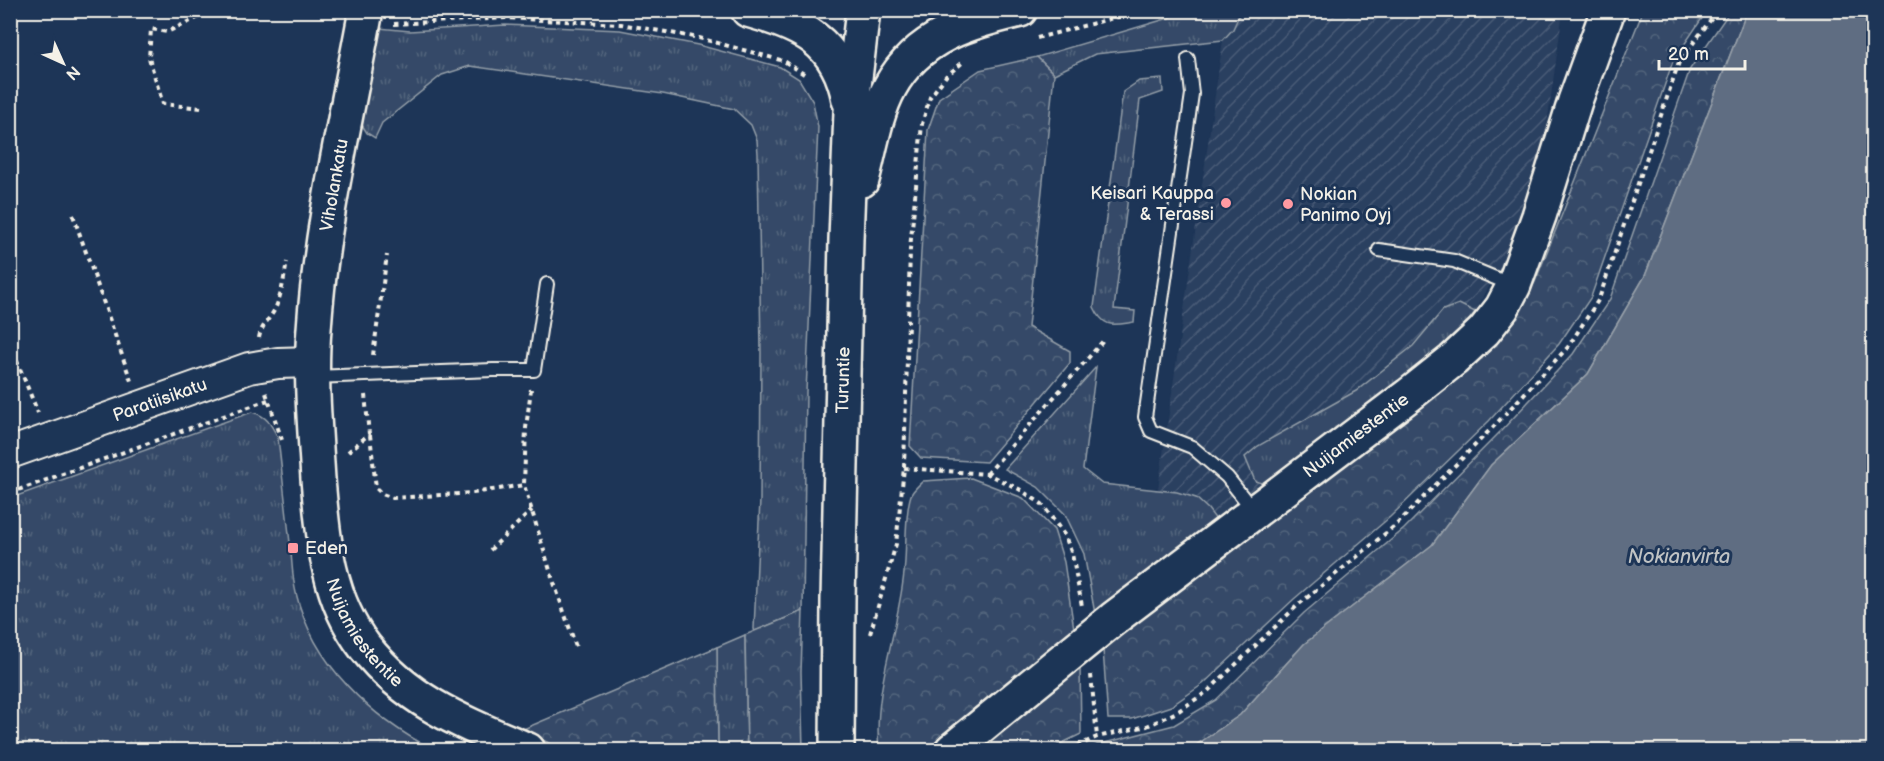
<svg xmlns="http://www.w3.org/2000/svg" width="1884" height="761" viewBox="0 0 1884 761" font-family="'Balsamiq Sans',sans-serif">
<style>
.industrial{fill:url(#industrial-furrows)}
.grass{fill:url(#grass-tufts);stroke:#949ea8;stroke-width:1.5}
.forest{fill:url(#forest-crowns);stroke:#949ea8;stroke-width:1.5}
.water{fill:#5e6d82;stroke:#9aa2ab;stroke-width:1.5}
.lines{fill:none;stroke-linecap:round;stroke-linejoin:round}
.service-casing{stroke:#f4f1e8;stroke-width:16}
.tertiary-casing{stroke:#f4f1e8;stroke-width:34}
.secondary-casing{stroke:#f4f1e8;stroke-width:38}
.trunk-casing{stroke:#f4f1e8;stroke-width:38}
.path{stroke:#f4f1e8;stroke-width:4;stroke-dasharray:4.5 4.5;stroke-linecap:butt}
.service{stroke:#1d3557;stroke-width:12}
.tertiary{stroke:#1d3557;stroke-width:30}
.secondary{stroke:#1d3557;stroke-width:33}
.trunk{stroke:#1d3557;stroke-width:33}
.poi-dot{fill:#ff9aa2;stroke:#1d3557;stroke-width:2}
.labels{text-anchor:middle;stroke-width:6;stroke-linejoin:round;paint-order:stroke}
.street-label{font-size:18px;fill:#f4f1e8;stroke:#1d3557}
.poi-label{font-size:18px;fill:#f4f1e8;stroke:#1d3557;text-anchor:start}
.water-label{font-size:20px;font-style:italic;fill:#c0c3c4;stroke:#1d3557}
</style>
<defs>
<pattern id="industrial-furrows" width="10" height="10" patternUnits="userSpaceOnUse" patternTransform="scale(1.5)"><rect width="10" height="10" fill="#2a4060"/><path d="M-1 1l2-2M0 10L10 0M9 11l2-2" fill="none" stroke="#4a5c77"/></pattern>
<pattern id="grass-tufts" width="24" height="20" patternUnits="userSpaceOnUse" patternTransform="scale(1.5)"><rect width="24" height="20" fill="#354a67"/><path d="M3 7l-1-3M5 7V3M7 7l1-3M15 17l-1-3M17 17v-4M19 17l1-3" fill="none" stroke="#53657d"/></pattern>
<pattern id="forest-crowns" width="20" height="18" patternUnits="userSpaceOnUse" patternTransform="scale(1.5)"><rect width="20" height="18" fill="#354a67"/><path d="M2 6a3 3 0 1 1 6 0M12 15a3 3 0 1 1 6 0" fill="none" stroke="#53657d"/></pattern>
</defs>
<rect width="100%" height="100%" fill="#1d3557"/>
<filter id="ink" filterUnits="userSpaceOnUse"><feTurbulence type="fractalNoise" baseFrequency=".0167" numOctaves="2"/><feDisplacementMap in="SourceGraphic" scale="12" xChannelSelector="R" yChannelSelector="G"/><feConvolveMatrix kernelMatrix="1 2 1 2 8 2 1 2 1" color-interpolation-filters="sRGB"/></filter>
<g filter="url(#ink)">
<path class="industrial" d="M1241,11H1563L1545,138L1534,187L1511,248L1475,311L1459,334L1217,521L1208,509L1158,489L1223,40L1233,29Z"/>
<path class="grass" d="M1180,11H1241L1233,29L1223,40L1095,54L1054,74L1037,57L1169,18Z
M505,25L620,30L698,45L780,67L799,79L813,102L818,127L806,392L803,611L755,631L754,629L760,500L761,353L758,154L757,140L751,125L734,109L663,94L470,66L442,75L382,123L375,138L367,133L359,120L379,28L410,31Z
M1162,79L1163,92L1140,100L1114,309L1135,311L1134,322C1113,325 1104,329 1094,307L1123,92L1139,81Z
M1459,304L1475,312L1459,334L1421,370L1266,484L1255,481L1245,457L1258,446L1356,391L1413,346L1443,310Z
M1096,367L1083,469L1102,484L1177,492L1196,498L1208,509L1217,521L1095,614L1084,554L1065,514L1038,487L1005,469Z
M252,412C267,416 271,424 278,438C282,473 286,508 290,543C292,559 292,577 296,593C313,664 371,718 434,750H11V498Z
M745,635L747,750H718L717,647Z"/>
<path class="forest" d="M1643,11H1707L1673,61L1591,297L1559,344L1489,421L1390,517L1294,599L1203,684L1171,706L1132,719H1108L1103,649L1449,384L1513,319L1535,282Z
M1730,11H1747L1645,276L1588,374L1491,465L1432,545L1304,644L1240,715L1189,750H1086L1097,745L1174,725L1216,700L1304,613L1404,529L1501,431L1573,354L1610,299L1690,69Z
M1037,57L1054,74L1028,327L1070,351V363L986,462L921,458L910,446L928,130L939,98L980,70Z
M971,478L1023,498L1054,530L1064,562L1074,629L963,725L930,750H879C873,690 898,632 904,573C907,551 904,515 911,495C913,490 919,485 923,481Z
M803,611L801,672L803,750H747L745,635Z
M717,647L718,750H564L521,730Z
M1080,666L1081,734L1048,750H982Z"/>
<path class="water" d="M1747,11H1873V750H1189L1240,715L1304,644L1432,545L1491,465L1588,374L1645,276Z"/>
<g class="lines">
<defs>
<path id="service" d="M1188,59L1192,94L1145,417L1151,431L1192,447L1227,477L1253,510
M1379,250L1454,261L1512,285
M314,377L493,370H534L547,284"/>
<g id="tertiary">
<path id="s1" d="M10,453L249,368L278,363L312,362"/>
</g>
<g id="secondary">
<path id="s2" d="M366,10C347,115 321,223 314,329C310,378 315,429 318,479C323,537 327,598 365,647C409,703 464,723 528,750"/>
<path id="s3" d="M952,750L1113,619L1409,395L1453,360L1484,331L1502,308L1514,285L1539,216L1575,101L1608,10"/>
</g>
<g id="trunk">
<path d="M748,10C802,25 838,41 849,100"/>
<path d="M862,180C870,150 875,114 890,87C918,36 967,23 1020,10"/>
<path id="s4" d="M837,750L838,600L846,239L851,112L863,10"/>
</g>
</defs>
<use href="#service" class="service-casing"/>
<use href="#tertiary" class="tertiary-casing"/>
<use href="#secondary" class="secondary-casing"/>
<use href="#trunk" class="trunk-casing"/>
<path class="path" d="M394,24L505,18L621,24L699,38L784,61L804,74
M1037,38L1125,15L1134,10
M201,108L163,104L149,58L151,29L167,32L197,18L204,10
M73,215L131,381
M259,338C261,326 269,320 275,309C282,294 284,277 287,262
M10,344L38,413
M373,355L387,255
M531,389L526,428L524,485L552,577L576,647
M266,393L282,440
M370,435L376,488L382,494L393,498L473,493L524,485
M348,452L369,434L365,395
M904,468L987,474L1019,489L1042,504L1065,536L1072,554L1082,606
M987,474L1103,341
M10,493L268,400
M490,550L532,510
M870,634L896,544L904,468L910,249L922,124L930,97L946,76L962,63
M1091,675L1097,737
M1069,750L1097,737L1147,726L1177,712L1208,691L1298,605L1397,524L1494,426L1568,347L1599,299L1679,62L1718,10"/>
<use href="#service" class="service"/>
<use href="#tertiary" class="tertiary"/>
<use href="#secondary" class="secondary"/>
<use href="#trunk" class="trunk"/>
</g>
</g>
<g class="poi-dot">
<circle cx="1226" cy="203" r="6"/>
<circle cx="1288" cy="204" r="6"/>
<rect x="287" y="542" width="12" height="12" rx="3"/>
</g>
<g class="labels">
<g class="street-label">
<text transform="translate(334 185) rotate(-80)" y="6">Viholankatu</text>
<text dy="6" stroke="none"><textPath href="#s4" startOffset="370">Turuntie</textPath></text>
<text dy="6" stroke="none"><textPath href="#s1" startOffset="159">Paratiisikatu</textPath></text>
<text dy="6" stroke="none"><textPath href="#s3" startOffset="512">Nuijamiestentie</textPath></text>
<text dy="6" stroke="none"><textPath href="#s2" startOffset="638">Nuijamiestentie</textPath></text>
</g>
<g class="poi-label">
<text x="1214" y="199" text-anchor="end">Keisari Kauppa<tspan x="1214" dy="21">&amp; Terassi</tspan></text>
<text x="1300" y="200">Nokian<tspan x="1300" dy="21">Panimo Oyj</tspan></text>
<text x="305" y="554">Eden</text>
</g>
<g class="water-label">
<text x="1679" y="563">Nokianvirta</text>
</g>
</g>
<rect width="1884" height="761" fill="none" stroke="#1d3557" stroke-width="36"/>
<rect x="18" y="18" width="1848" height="725" fill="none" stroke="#f4f1e8" stroke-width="2" filter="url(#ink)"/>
<g transform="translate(63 63) rotate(135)" stroke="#1d3557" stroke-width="4.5" paint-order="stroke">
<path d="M0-4.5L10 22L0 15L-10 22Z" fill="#f4f1e8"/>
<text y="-9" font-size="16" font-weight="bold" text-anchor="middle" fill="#f4f1e8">N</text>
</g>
<path d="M1659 60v9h86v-9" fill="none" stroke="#f4f1e8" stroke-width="3"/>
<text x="1668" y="60" font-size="18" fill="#f4f1e8" stroke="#1d3557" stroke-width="4.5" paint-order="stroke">20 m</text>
</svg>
